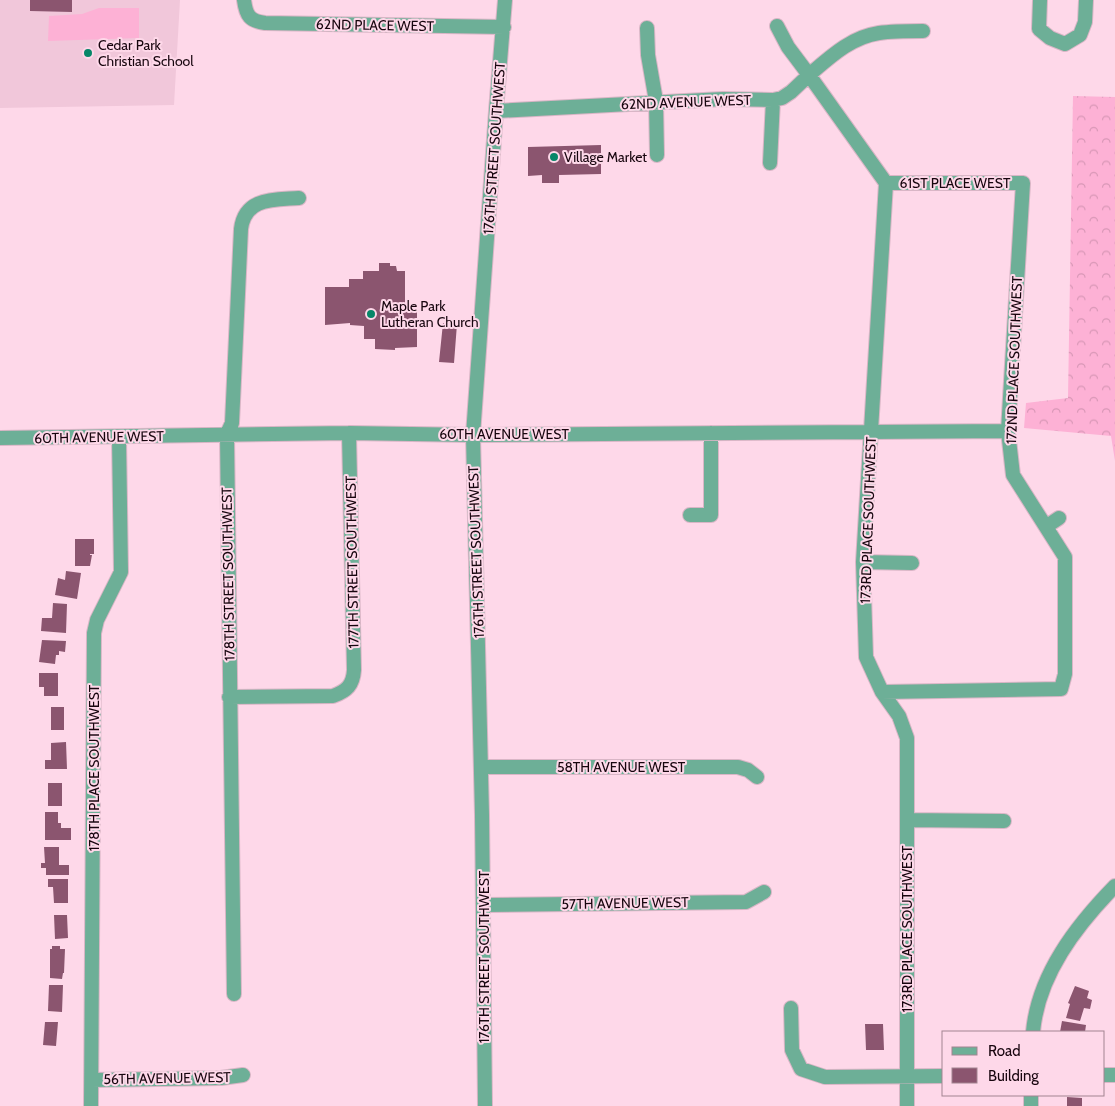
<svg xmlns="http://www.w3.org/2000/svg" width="1115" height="1106" viewBox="0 0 1115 1106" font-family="Cabin,sans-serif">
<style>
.built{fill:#f1c7da}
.forest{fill:url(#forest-crowns)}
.park{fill:#fdb1d5}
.building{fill:#8b556f}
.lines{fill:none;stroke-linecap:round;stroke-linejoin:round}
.minor-casing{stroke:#d9b6c6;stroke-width:16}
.minor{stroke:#6daf97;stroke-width:14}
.poi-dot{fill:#078668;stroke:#fed8e9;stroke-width:2}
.labels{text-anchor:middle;stroke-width:4;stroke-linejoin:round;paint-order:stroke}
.street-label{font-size:14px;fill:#17050e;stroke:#fed8e9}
.poi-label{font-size:14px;fill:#17050e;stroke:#fed8e9;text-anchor:start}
</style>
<defs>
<pattern id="forest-crowns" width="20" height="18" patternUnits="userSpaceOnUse" patternTransform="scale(1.25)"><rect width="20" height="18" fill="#fdb1d5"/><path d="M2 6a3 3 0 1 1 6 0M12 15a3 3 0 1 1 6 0" fill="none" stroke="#d897b6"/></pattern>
</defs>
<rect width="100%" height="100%" fill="#fed8e9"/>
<path class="built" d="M0,0H180L174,105L0,108Z"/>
<path class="forest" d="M1073,96L1115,97V461L1111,436L1024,428L1026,403L1068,398Z"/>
<path class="park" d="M99,8H139V38L48,41L49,16L82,14Z"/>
<path class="building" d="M30,0H72V12L30,11Z
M601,145V174L559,175V183H542V175L528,176V147Z
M379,263H390V266H396L397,271H405V304L417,305V347L395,348V350L375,349V339H364V326L350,325V323L325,325V287H349V279H363V271H379Z
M443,323L457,324L454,363L439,362Z
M75,539H94V554H90V555H92L90,566H75Z
M66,571L81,573L77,599L55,595L58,578L65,580Z
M53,603L67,604L66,633L41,631L42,618H52Z
M42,640L66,641L65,652L59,651V655H56L55,664L39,662Z
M39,673H58V696H44V687H39Z
M51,707H64V730H51Z
M66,742L67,769H45V760H51V743Z
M48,783H62V806H48Z
M45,812H58V823H61V828H71V840H45Z
M44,847H59V865H69V875H46V868H41V863H45Z
M48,879H68V903H54L53,887H48Z
M54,915H67L68,938L55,939Z
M52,946H60V949H65L64,973H63L62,979L50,978V949H52Z
M49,985H63L62,1012L48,1011Z
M1075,986L1089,991L1087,998L1092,1000L1090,1009L1084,1008L1080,1021L1066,1018L1070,1004L1068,1003Z
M1062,1021L1086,1025L1085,1032H1060Z
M45,1022H58L56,1046L43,1045Z
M865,1024H883L884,1050H866Z
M1067,1097L1082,1098V1106H1067Z"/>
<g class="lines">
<defs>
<path id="minor" d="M244,0C246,16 250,21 265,23L504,27
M1040,0L1039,29L1050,38L1065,44L1080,35L1085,22L1086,0
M647,28L648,55L656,101L657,155
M496,111L723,99L773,100L782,98L791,92L809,75L788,47L777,26
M770,163L773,100
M0,438L349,433L473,435L1008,431
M690,515H711V433
M1047,526L1059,518
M863,562L912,563
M882,692L1061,689L1065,674V557L1013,475L1008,431L1023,183H886
M229,697L333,696C347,691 353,685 354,670L349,433
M482,767H738L748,770L757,777
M907,820L1004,821
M484,905L746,902L764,892
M234,994L227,434L232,423L241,229C245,197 274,200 299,198
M791,1008L792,1050L801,1069L825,1077L944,1076
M1033,1032C1038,975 1076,926 1115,886
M1104,1075H1115
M92,1080L221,1078L243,1075
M1031,1095V1106
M91,1106L94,633L97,620L121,572L119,437
M485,1106L482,815L473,435L496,111L505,0
M907,1106V738L899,716L882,692L866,657L863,562L886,183L809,75C830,57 851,37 879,33C893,31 908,31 923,31"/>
</defs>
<use href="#minor" class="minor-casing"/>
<use href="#minor" class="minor"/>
</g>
<g class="poi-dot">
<circle cx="88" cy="53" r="5"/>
<circle cx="554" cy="157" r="5"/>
<circle cx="371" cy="314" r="5"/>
</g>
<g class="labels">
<g class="street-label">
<text transform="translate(375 25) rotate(1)" y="5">62ND PLACE WEST</text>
<text transform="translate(686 102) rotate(-2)" y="5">62ND AVENUE WEST</text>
<text transform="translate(494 148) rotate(-86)" y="5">176TH STREET SOUTHWEST</text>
<text x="955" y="188">61ST PLACE WEST</text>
<text transform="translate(1014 360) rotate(-88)" y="5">172ND PLACE SOUTHWEST</text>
<text x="504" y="439">60TH AVENUE WEST</text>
<text transform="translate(99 437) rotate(-1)" y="5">60TH AVENUE WEST</text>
<text transform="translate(868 520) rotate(-88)" y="5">173RD PLACE SOUTHWEST</text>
<text transform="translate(476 552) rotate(-92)" y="5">176TH STREET SOUTHWEST</text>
<text transform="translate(352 562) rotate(-91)" y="5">177TH STREET SOUTHWEST</text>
<text transform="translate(228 574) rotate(-91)" y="5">178TH STREET SOUTHWEST</text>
<text x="621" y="772">58TH AVENUE WEST</text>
<text transform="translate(94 768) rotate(-90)" y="5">178TH PLACE SOUTHWEST</text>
<text transform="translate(625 903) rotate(-1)" y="5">57TH AVENUE WEST</text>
<text transform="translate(907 929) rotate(-90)" y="5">173RD PLACE SOUTHWEST</text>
<text transform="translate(484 957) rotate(-90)" y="5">176TH STREET SOUTHWEST</text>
<text transform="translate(167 1078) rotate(-1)" y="5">56TH AVENUE WEST</text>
</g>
<g class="poi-label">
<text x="98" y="50">Cedar Park<tspan x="98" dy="16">Christian School</tspan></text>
<text x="564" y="162">Village Market</text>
<text x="381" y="311">Maple Park<tspan x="381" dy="16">Lutheran Church</tspan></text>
</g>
</g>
<rect x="942" y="1031" width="162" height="65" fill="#fed8e9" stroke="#a28491"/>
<rect x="952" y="1047" width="25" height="8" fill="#6daf97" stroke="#a28491"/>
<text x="988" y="1056" font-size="15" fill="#17050e">Road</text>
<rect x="952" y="1068" width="25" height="15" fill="#8b556f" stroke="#a28491"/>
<text x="988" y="1081" font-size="15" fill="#17050e">Building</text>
</svg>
